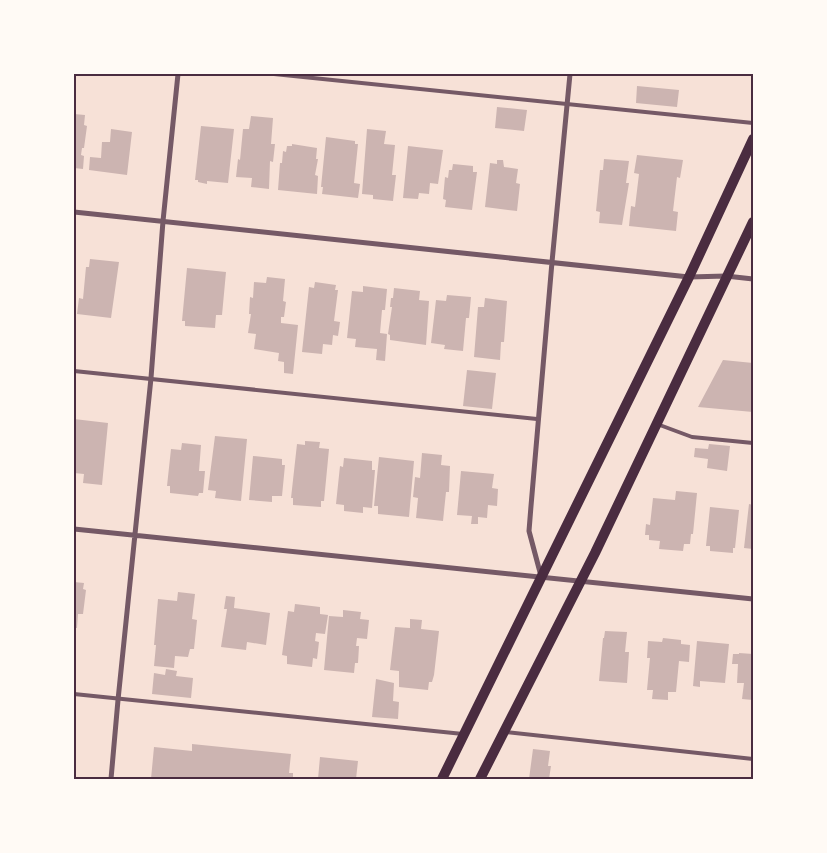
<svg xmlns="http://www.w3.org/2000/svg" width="827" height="853" viewBox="0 0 827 853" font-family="'Golos Text',sans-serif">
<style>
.building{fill:#ccb4b1}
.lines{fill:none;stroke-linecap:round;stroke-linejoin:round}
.service{stroke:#755966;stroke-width:4}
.minor{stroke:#755966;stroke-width:5}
.secondary{stroke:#4a2c40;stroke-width:10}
.neatline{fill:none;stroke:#4a2c40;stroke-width:2}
</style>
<rect width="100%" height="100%" fill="#f7e1d7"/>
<path class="building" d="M637,86L679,90L677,107L636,103Z
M497,107L527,110L524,131L495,128Z
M74,114L85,115L84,125L87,126L84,148H82L81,155L84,156L83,169L74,168Z
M251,116L273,118L271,144H275L273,162L270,161L269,189L251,187L252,178L236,177L238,159L240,160L243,129H249Z
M201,126L234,129L228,183L207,181V184L198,182V180H195Z
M111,129L132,132L127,175L89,170L90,157L101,158L102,142H110Z
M367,129L386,131L384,144L395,145L392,175H396L393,201L373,199V195L362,194Z
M326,137L355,141V144H358L354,183L360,184L358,198L322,194L323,187H321Z
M292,144L317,148L316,159H318L315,175L318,176L317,194L278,190L280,163H282L283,151L286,152L287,146H292Z
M408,146L443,150L438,184L430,183L429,194L419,193L418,199L403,198Z
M637,155L683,160L680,178L677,177L673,211L678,212L676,231L629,226L631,206L635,207L639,174L634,173Z
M604,159L629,161L626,183H629L622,225L599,223L600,212L596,211L600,170H603Z
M497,160H503L504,167L518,169L516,183L520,184L517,211L485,207L490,163L497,164Z
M453,164L473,166V172H477L472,210L445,207L446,200L443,199L445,177L448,178L449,170H452Z
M90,259L119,262L111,318L77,314L79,298L83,299L86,267H89Z
M187,268L226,272L222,315H216L215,328L185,326V321H182Z
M267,277L285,279L283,301L286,302L284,317H281V323L298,325L293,374L284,373V362L278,361L279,353L254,349L256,334L248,333L251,314H249L250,297L253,298L254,282L266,283Z
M315,282L336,285L335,290H338L334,321L340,322L338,336L333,335L332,345L323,344L322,354L302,352L309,287L314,288Z
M363,286L387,289L385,310H382L380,333L387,334L385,361L376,360L377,349L355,347L356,339L347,338L352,291L363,292Z
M394,288L420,291L419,300L429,301L426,345L390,340V335L388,334L392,307H390L391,298H393Z
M447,295L471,297L469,318H466L463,351L444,349L445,345L431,343L436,300L446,301Z
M485,298L507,301L504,342H501L500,360L474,357L478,307H484Z
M723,360L753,363V412L698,407Z
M467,370L496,373L492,409L463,406Z
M74,419L108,423L102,485L83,483L84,474L74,473Z
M215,436L247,439L241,501L215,498L216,491L208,490Z
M305,441L320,442L319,448L329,449L324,501H321V507L293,505V498H291L297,444L305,445Z
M182,443L201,445L199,471H205L203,493H199L198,496L170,493V486H167L171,449L181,450Z
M709,444L730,446L727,471L707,468L708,459L694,457L695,448L708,449Z
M422,453L442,455L441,465L450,466L449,492H446L443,521L416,518L418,498L413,497L415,477L420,478Z
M253,456L282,459V465H285L282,496H272V502L249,500Z
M379,457L414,461L409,517L378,514V506H374Z
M344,458L372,461V470H375L372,508L363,507V513L344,511V505L336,504L340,466L343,467Z
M461,471L494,474L492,488L498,489L497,506L488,505L487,518L478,517V524H471L472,516L457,515Z
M676,491L697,493L693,534H691L690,544H684L683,551L659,549L660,541L649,540V535H645L646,524L650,525L653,498L675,500Z
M749,504L753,505V549L744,548Z
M710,507L739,510L735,548H733V553L710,551V546H706Z
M74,582L84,583L83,589L86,590L83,614H78L77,628H74Z
M178,592L195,594L192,619L197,620L194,649H190L188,657L175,656L174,668L154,666L156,645H154L158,599L177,601Z
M226,596L235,597L234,608L270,613L266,645L247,642L246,650L221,647L227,609H224Z
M295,604L320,607V614L328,615L325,634L316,633L315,641L319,642L317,659L313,658L312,667L287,664V656L282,655L288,611L294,612Z
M343,610L361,612L360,619L369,620L367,639L357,638L356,646H359L358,663H355L354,673L324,670L329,616L343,617Z
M410,619L422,620L421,629L439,631L434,675L432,682H429L428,690L399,687V671L390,670L395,627L410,628Z
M605,631L627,632L625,652H629L627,683L599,681L603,638H604Z
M663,638L681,640V644L690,645L689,662L679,661L676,692H668V700L652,699L653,690H647L650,658H647L648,641L662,642Z
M697,641L729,644L725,683L700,681V687L693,686Z
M739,653L753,654V700L742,699L744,683H737L738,664H732L733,654H739Z
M166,669L177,671L176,676L193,678L191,698L152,694L154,673L165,675Z
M376,679L394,683L393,701L399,702L398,719L372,717Z
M192,744L291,754L289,773H293V779H151L154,747L192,751Z
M533,749L550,751L548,766H551L549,779H529Z
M320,757L358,761L356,779H318Z"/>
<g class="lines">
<path class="service" d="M274,74L753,123
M74,371L537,419
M657,424L692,437L753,443
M74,694L463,734
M506,732L753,759"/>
<path class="minor" d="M74,212L689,277L726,276L753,279
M74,529L753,599
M541,576L529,531L531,506L552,262L570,74
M111,779L118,700L151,378L163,221L178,74"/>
<path class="secondary" d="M442,779L689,277L753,139
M480,779L595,553L753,222"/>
</g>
<rect width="827" height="853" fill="none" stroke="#fffaf5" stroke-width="150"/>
<rect x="75" y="75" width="677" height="703" class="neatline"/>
</svg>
